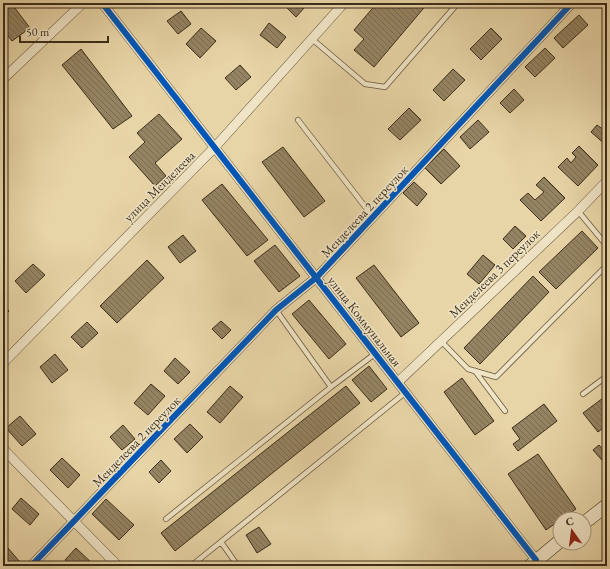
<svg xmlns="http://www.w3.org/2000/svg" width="610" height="569" viewBox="0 0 610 569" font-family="'EB Garamond',serif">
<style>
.building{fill:url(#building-back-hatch);stroke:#3c2d1a}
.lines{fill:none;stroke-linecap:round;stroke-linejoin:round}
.lane-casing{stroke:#67573d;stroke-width:6}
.street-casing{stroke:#67573d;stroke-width:10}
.secondary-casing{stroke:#3c2d1a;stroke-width:14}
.lane{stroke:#f0e4c6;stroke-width:4.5}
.street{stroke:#f0e4c6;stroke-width:9}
.secondary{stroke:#f0e4c6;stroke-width:13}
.cycleway-casing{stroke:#f0e4c6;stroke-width:8}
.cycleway{stroke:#0057b8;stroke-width:6}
.labels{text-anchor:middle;stroke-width:3;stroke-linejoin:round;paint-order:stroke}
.street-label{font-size:13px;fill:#3c2d1a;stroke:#f0e4c6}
</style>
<defs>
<pattern id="building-back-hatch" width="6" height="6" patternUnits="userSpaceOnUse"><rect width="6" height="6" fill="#958463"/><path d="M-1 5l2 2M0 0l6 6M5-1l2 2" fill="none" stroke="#7b6c51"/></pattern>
</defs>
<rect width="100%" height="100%" fill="#e8d5a7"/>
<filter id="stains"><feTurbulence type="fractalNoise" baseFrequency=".005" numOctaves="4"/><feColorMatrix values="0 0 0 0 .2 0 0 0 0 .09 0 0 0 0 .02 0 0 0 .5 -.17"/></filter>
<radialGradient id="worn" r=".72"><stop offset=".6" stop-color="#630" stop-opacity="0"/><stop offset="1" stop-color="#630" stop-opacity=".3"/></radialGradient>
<path class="building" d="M3,3H11L30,28L12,41L3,29Z
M282,3H301L305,7L296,17Z
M377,3H428L374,67L354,50L364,39L354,30Z
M181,11L191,24L178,34L167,21Z
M579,15L588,25L563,48L554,38Z
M269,23L286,37L277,48L260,35Z
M201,28L216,41L200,58L186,44Z
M491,28L502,39L481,60L470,49Z
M545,48L555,58L535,77L525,67Z
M81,49L132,116L113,129L62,65Z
M240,65L251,77L236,90L225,78Z
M453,69L465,80L444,101L433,90Z
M514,89L524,100L510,113L500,103Z
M409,108L421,120L400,140L388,129Z
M159,114L182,139L155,163L166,176L155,186L129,157L145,142L137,133Z
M478,120L489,132L470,149L460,137Z
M597,125L604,130L607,126V146L591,132Z
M579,146L598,165L578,186L558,167L567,158L571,163L576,157L572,153Z
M283,147L325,201L304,217L262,162Z
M444,149L460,166L441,184L425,168Z
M544,177L565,198L541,221L520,200L528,193L535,200L544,192L536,185Z
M414,182L427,194L417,206L403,193Z
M222,184L268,240L247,256L202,200Z
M515,226L526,236L513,249L503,239Z
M582,231L598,248L556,289L539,272Z
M183,235L196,251L180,263L168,247Z
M275,245L300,276L279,292L254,261Z
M483,255L495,265L479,284L467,274Z
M147,260L164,278L117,323L100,306Z
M33,264L45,275L26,293L15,281Z
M374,265L419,323L401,337L356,278Z
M533,276L549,292L480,364L464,348Z
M309,300L346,344L329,359L292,314Z
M3,304L9,311L3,317Z
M221,321L231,330L222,339L212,329Z
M87,322L98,333L82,348L71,337Z
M55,354L68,370L52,383L40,367Z
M175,358L190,372L178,384L164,371Z
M369,366L387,389L371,402L352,380Z
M462,378L494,421L475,435L444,392Z
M151,384L165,396L148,415L134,403Z
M230,386L243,397L220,423L207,412Z
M346,386L360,403L175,551L161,533Z
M607,395V425L598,432L583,413Z
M544,404L557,421L518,451L513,444L520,439L512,428Z
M20,416L36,434L22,446L6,428Z
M190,424L203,437L187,453L174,439Z
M123,425L135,439L122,450L110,437Z
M599,445L605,452L607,450V466L593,450Z
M538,454L576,509L546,530L508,474Z
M62,458L80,475L68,488L50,470Z
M161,460L171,471L159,483L149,472Z
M21,498L39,514L30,525L12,509Z
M106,499L134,525L119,540L92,514Z
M259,527L271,544L257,553L246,535Z
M8,548L19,561L13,566H3V552Z
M76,548L95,566H71L65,560Z"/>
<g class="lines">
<defs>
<path id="lane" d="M312,39L365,84L385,87L458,3
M298,120L373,217
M578,211L607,246
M441,341L468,369L496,377L607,265
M475,371L505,411
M331,387L376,353
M583,394L607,376
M166,519L331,387L276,310
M221,542L238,566
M191,566L406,392"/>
<path id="street" d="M102,3L536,560
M3,79L83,3
M3,363L215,147L344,3
M398,382L578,211L607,181
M3,449L118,566
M31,566L276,310L317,277L572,3"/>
<path id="secondary" d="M584,523L607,505
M530,566L560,541"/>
</defs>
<use href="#lane" class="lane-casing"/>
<use href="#street" class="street-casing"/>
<use href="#secondary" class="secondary-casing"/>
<use href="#lane" class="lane"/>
<use href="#street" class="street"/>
<use href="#secondary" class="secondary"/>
<defs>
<path id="cycleway" d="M102,3L536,560
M31,566L276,310L317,277L572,3"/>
</defs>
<use href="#cycleway" class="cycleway-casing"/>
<use href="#cycleway" class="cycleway"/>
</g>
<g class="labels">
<g class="street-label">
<text transform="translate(159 186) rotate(-45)" y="5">улица Менделеева</text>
<text transform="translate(364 211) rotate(-47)" y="5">Менделеева 2 переулок</text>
<text transform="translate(494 273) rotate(-44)" y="5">Менделеева 3 переулок</text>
<text transform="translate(365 321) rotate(52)" y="5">улица Коммунальная</text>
<text transform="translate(136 441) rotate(-46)" y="5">Менделеева 2 переулок</text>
</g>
</g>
<rect width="610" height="569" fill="none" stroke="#e8d5a7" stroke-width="16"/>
<rect x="4" y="4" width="602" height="561" fill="none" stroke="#3c2d1a" stroke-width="2"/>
<rect x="8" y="8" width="594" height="553" fill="none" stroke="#3c2d1a"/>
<g transform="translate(572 531) rotate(346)"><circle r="19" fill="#f0e4c6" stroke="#a89b81"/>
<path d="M0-3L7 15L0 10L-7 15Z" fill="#8f2418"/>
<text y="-6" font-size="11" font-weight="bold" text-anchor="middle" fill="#3c2d1a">С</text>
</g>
<path d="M20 36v6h88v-6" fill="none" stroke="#3c2d1a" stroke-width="2"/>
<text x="26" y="36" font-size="12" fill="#3c2d1a" stroke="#f0e4c6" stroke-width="3" paint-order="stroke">50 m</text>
<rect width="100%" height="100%" filter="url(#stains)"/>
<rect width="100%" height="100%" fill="url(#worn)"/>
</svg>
